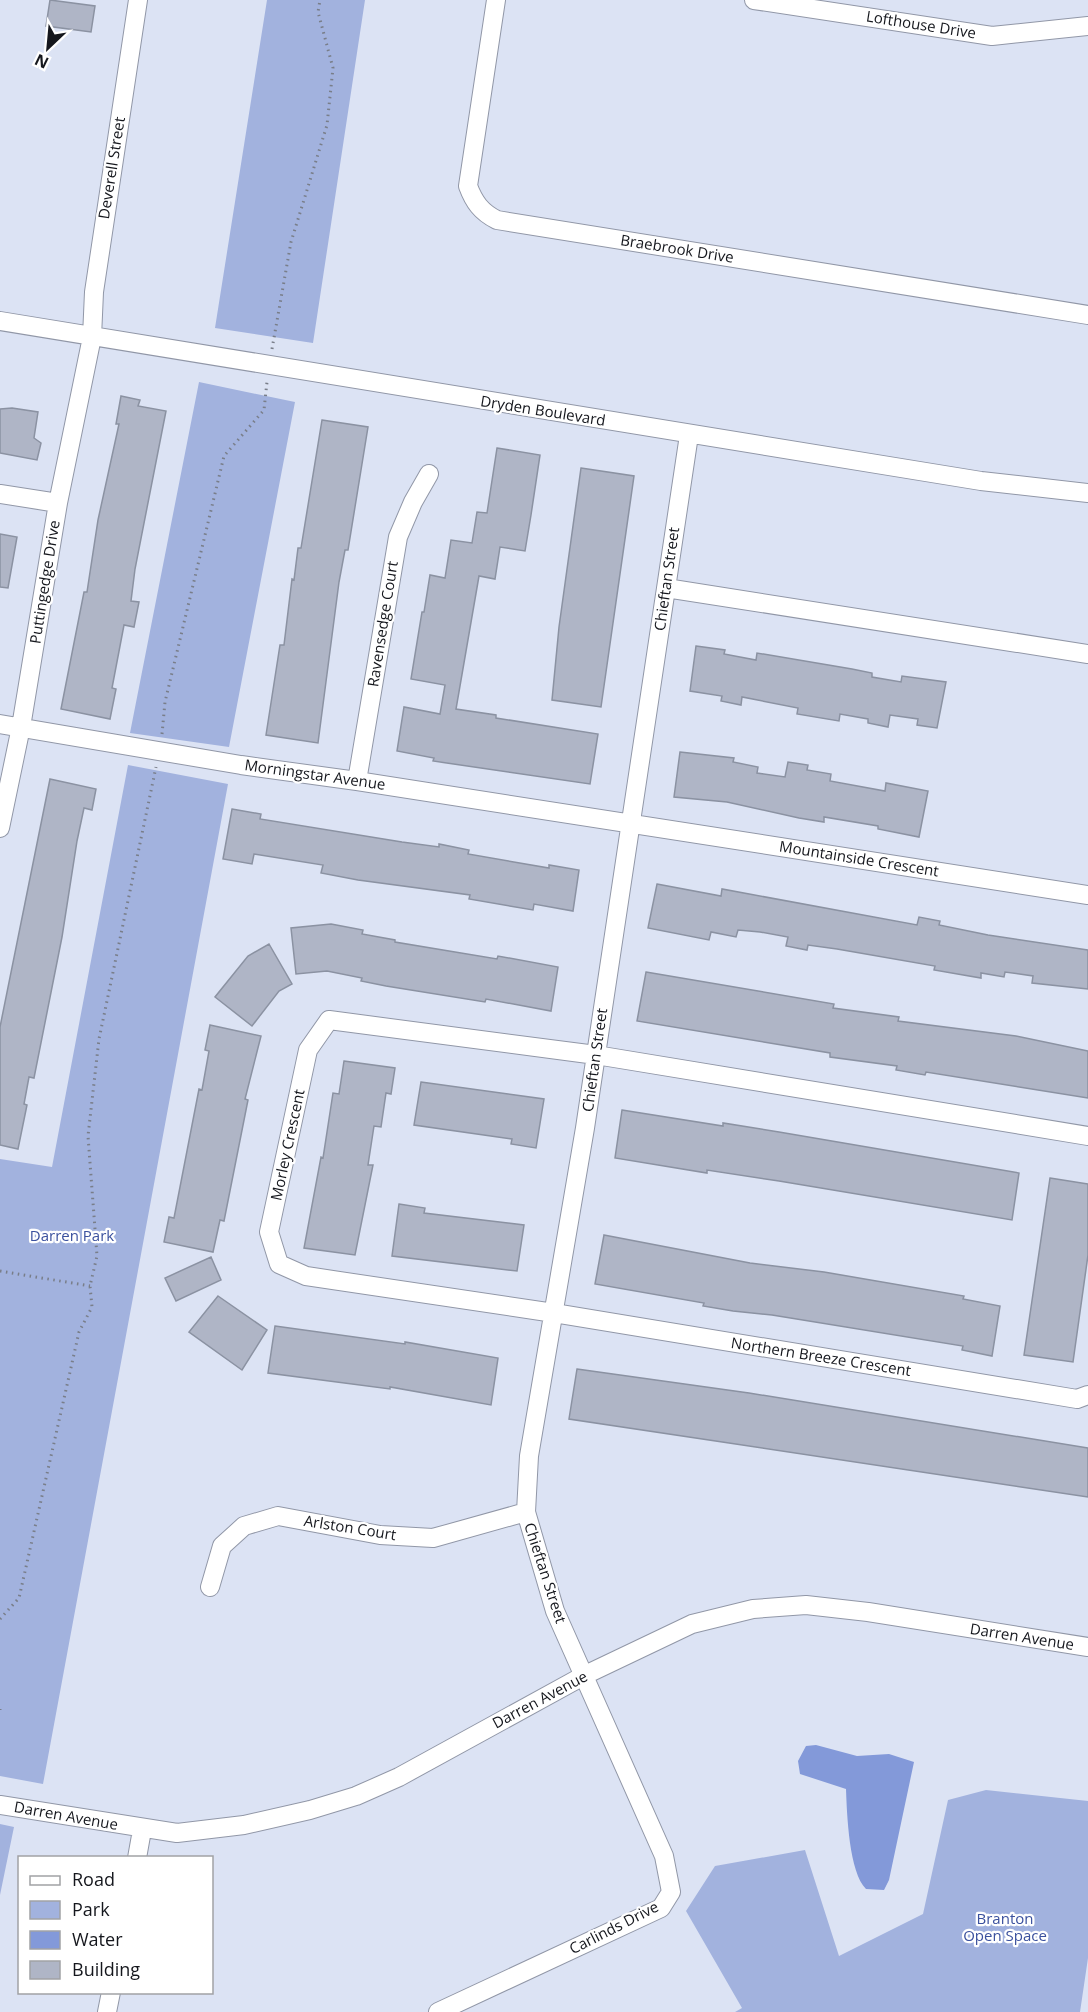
<svg xmlns="http://www.w3.org/2000/svg" width="1088" height="2012" viewBox="0 0 1088 2012" font-family="'Open Sans',sans-serif">
<style>
.green{fill:#a2b2de}
.water{fill:#8399d9}
.building{fill:#afb5c6;stroke:#8b92a2;stroke-width:1.5}
.lines{fill:none;stroke-linecap:round;stroke-linejoin:round}
.minor-casing{stroke:#9197a7;stroke-width:20}
.path{stroke:#797e89;stroke-width:3;stroke-dasharray:1.5 4.5;stroke-linecap:butt}
.minor{stroke:#fff;stroke-width:18}
.labels{text-anchor:middle;stroke-width:4.5;stroke-linejoin:round;paint-order:stroke}
.street-label{font-size:15px;fill:#15171d;stroke:#fff}
.park-label{font-size:15px;fill:#3b519e;stroke:#fff}
</style>
<rect width="100%" height="100%" fill="#dce3f4"/>
<path class="green" d="M267,0H365L313,343L215,328Z
M199,382L295,402L229,747L130,733Z
M128,765L228,784L43,1784L0,1776V1159L52,1167Z
M986,1790L1088,1801V1958L1080,2012H735L742,2008L686,1911L715,1866L805,1850L839,1956L923,1914L948,1800Z
M0,1824L14,1827L0,1895Z"/>
<path class="water" d="M816,1745L857,1756L889,1754L914,1762L889,1880L884,1890L866,1889C849,1872 847,1815 846,1789L800,1774L798,1761L806,1746Z"/>
<path class="building" d="M50,0L95,6L91,32L46,26Z
M121,396L140,400L138,406L166,411L135,569L131,601L139,602L134,627L124,625L112,688L116,689L110,719L61,709L84,592H87L98,520L119,424H116Z
M12,408L38,412L34,438L41,443L37,460L0,453V409Z
M322,420L368,427L348,550H345L339,582L318,743L266,735L280,645H284L292,579L294,580L298,548H301Z
M497,448L540,455L531,515L525,551L500,547L495,579L479,576L456,709L496,715V718L598,734L590,784L433,761L434,758L397,751L404,707L440,714L445,685L411,679L422,612H424L430,575L445,578L451,540L472,543L477,512L487,513Z
M581,468L634,476L601,707L552,700L559,627Z
M0,534L17,537L8,588L0,587Z
M696,646L725,650L724,654L756,660L757,653L852,669L872,673V677L901,682L902,676L946,682L937,728L917,725L918,719L890,715L888,727L868,723V719L840,714L839,721L797,714L798,708L742,697L741,705L721,701L722,696L690,691Z
M680,752L734,758L733,762L758,767L757,773L785,777L788,762L808,765L807,770L831,774L830,781L885,791L886,783L928,791L919,837L878,829V826L824,817V822L799,818L727,802L674,797Z
M50,779L96,789L92,810L84,808L77,841L62,937L34,1078L29,1077L24,1104L27,1105L18,1149L0,1145V1027Z
M232,809L261,814L260,819L402,842L439,847V844L469,850L468,854L549,868V865L579,870L573,911L534,904L533,910L469,899L470,895L358,880L321,873L323,865L254,854L252,864L223,859Z
M657,884L721,896L722,889L917,925L919,917L940,921L939,925L988,935L1088,950V989L1032,983L1033,976L1005,972L1004,977L981,973V978L934,970L935,966L837,949L808,945L807,950L786,946L788,937L760,932L738,930L736,937L711,932L709,940L648,928Z
M331,924L363,930L362,934L395,940V942L497,959L498,956L558,967L551,1011L486,999L485,1002L386,986L361,981L362,978L327,971L296,974L291,928Z
M269,944L292,984L279,991L252,1026L215,997L248,956Z
M646,972L834,1004L833,1008L899,1017L898,1021L1016,1036L1088,1051V1098L926,1072L925,1075L896,1070L897,1066L830,1057V1053L637,1021Z
M210,1025L261,1036L245,1099L248,1100L224,1221L220,1220L213,1252L164,1242L169,1217L174,1218L199,1089L202,1090L209,1051L205,1050Z
M344,1061L395,1068L391,1094L386,1093L381,1127L374,1126L368,1165H373L355,1255L304,1248L321,1157L323,1158L333,1093L339,1094Z
M421,1082L544,1099L536,1148L511,1144L512,1139L414,1125Z
M622,1110L723,1126V1123L779,1132L1019,1173L1012,1220L779,1181L707,1170V1173L615,1158Z
M1050,1178L1088,1184V1255L1073,1362L1024,1355Z
M399,1204L425,1208L424,1213L524,1225L517,1271L392,1256Z
M604,1235L750,1263L824,1272L964,1296L963,1299L1000,1306L992,1356L962,1350L963,1346L772,1315L733,1311L703,1306L704,1303L595,1284Z
M211,1257L221,1280L176,1301L165,1278Z
M218,1296L267,1330L242,1370L189,1332Z
M275,1326L405,1344V1342L498,1358L491,1405L390,1387V1389L268,1373Z
M577,1369L749,1393L1088,1448V1497L569,1419Z"/>
<g class="lines">
<defs>
<path id="minor" d="M496,0L468,186C474,202 481,212 497,220L1088,315
M754,0L992,36L1088,26
M0,321L981,481L1088,493
M0,494L58,503
M666,588L1088,654
M0,724L241,765L357,781L1088,895
M357,781L398,537L413,502L429,474
M0,828L21,727L58,503L92,337L94,292L138,0
M1088,1136L596,1055L329,1020L308,1050L269,1232L279,1264L306,1276L554,1313L1077,1399L1088,1395
M210,1587L222,1546L244,1526L278,1516L380,1535L433,1538L526,1512
M0,1805L177,1833L244,1825L310,1810L356,1796L399,1777L585,1675L692,1624L753,1609L806,1605L868,1612L1088,1647
M137,1858L142,1830
M107,2012L111,1992
M438,2012L661,1908L671,1892L664,1856L555,1611L526,1512L529,1456L585,1128L689,435"/>
</defs>
<use href="#minor" class="minor-casing"/>
<path class="path" d="M272,349L291,242L327,125L333,68L318,12L320,0
M162,734L165,702L224,456L264,410L267,382
M0,1271L90,1286
M0,1619L19,1598L79,1332L92,1307L90,1286L97,1256L88,1136L99,1039L156,767
M0,1709V1710"/>
<use href="#minor" class="minor"/>
</g>
<g class="labels">
<g class="street-label">
<text transform="translate(921 25) rotate(9)" y="5">Lofthouse Drive</text>
<text transform="translate(112 168) rotate(-81)" y="5">Deverell Street</text>
<text transform="translate(677 249) rotate(9)" y="5">Braebrook Drive</text>
<text transform="translate(543 411) rotate(9)" y="5">Dryden Boulevard</text>
<text transform="translate(667 579) rotate(-82)" y="5">Chieftan Street</text>
<text transform="translate(45 582) rotate(-81)" y="5">Puttingedge Drive</text>
<text transform="translate(383 624) rotate(-81)" y="5">Ravensedge Court</text>
<text transform="translate(315 775) rotate(8)" y="5">Morningstar Avenue</text>
<text transform="translate(859 859) rotate(9)" y="5">Mountainside Crescent</text>
<text transform="translate(595 1060) rotate(-82)" y="5">Chieftan Street</text>
<text transform="translate(288 1145) rotate(-78)" y="5">Morley Crescent</text>
<text transform="translate(821 1357) rotate(9)" y="5">Northern Breeze Crescent</text>
<text transform="translate(350 1528) rotate(9)" y="5">Arlston Court</text>
<text transform="translate(545 1573) rotate(72)" y="5">Chieftan Street</text>
<text transform="translate(1022 1637) rotate(9)" y="5">Darren Avenue</text>
<text transform="translate(540 1700) rotate(-28)" y="5">Darren Avenue</text>
<text transform="translate(66 1816) rotate(10)" y="5">Darren Avenue</text>
<text transform="translate(614 1928) rotate(-27)" y="5">Carlinds Drive</text>
</g>
<g class="park-label">
<text x="72" y="1241">Darren Park</text>
<text x="1005" y="1924">Branton<tspan x="1005" dy="17">Open Space</tspan></text>
</g>
</g>
<rect x="18" y="1856" width="195" height="138" fill="#ffffff" stroke="#a1a2a5" stroke-width="1.5"/>
<rect x="30" y="1876" width="30" height="9" fill="#ffffff" stroke="#a1a2a5" stroke-width="1.5"/>
<text x="72" y="1886" font-size="18" fill="#15171d">Road</text>
<rect x="30" y="1901" width="30" height="18" fill="#a2b2de" stroke="#a1a2a5" stroke-width="1.5"/>
<text x="72" y="1916" font-size="18" fill="#15171d">Park</text>
<rect x="30" y="1931" width="30" height="18" fill="#8399d9" stroke="#a1a2a5" stroke-width="1.5"/>
<text x="72" y="1946" font-size="18" fill="#15171d">Water</text>
<rect x="30" y="1961" width="30" height="18" fill="#afb5c6" stroke="#a1a2a5" stroke-width="1.5"/>
<text x="72" y="1976" font-size="18" fill="#15171d">Building</text>
<g transform="translate(48 48) rotate(206)" stroke="#ffffff" stroke-width="4.5" paint-order="stroke">
<path d="M0-4.5L10 22L0 15L-10 22Z" fill="#15171d"/>
<text y="-9" font-size="16" font-weight="bold" text-anchor="middle" fill="#15171d">N</text>
</g>
</svg>
